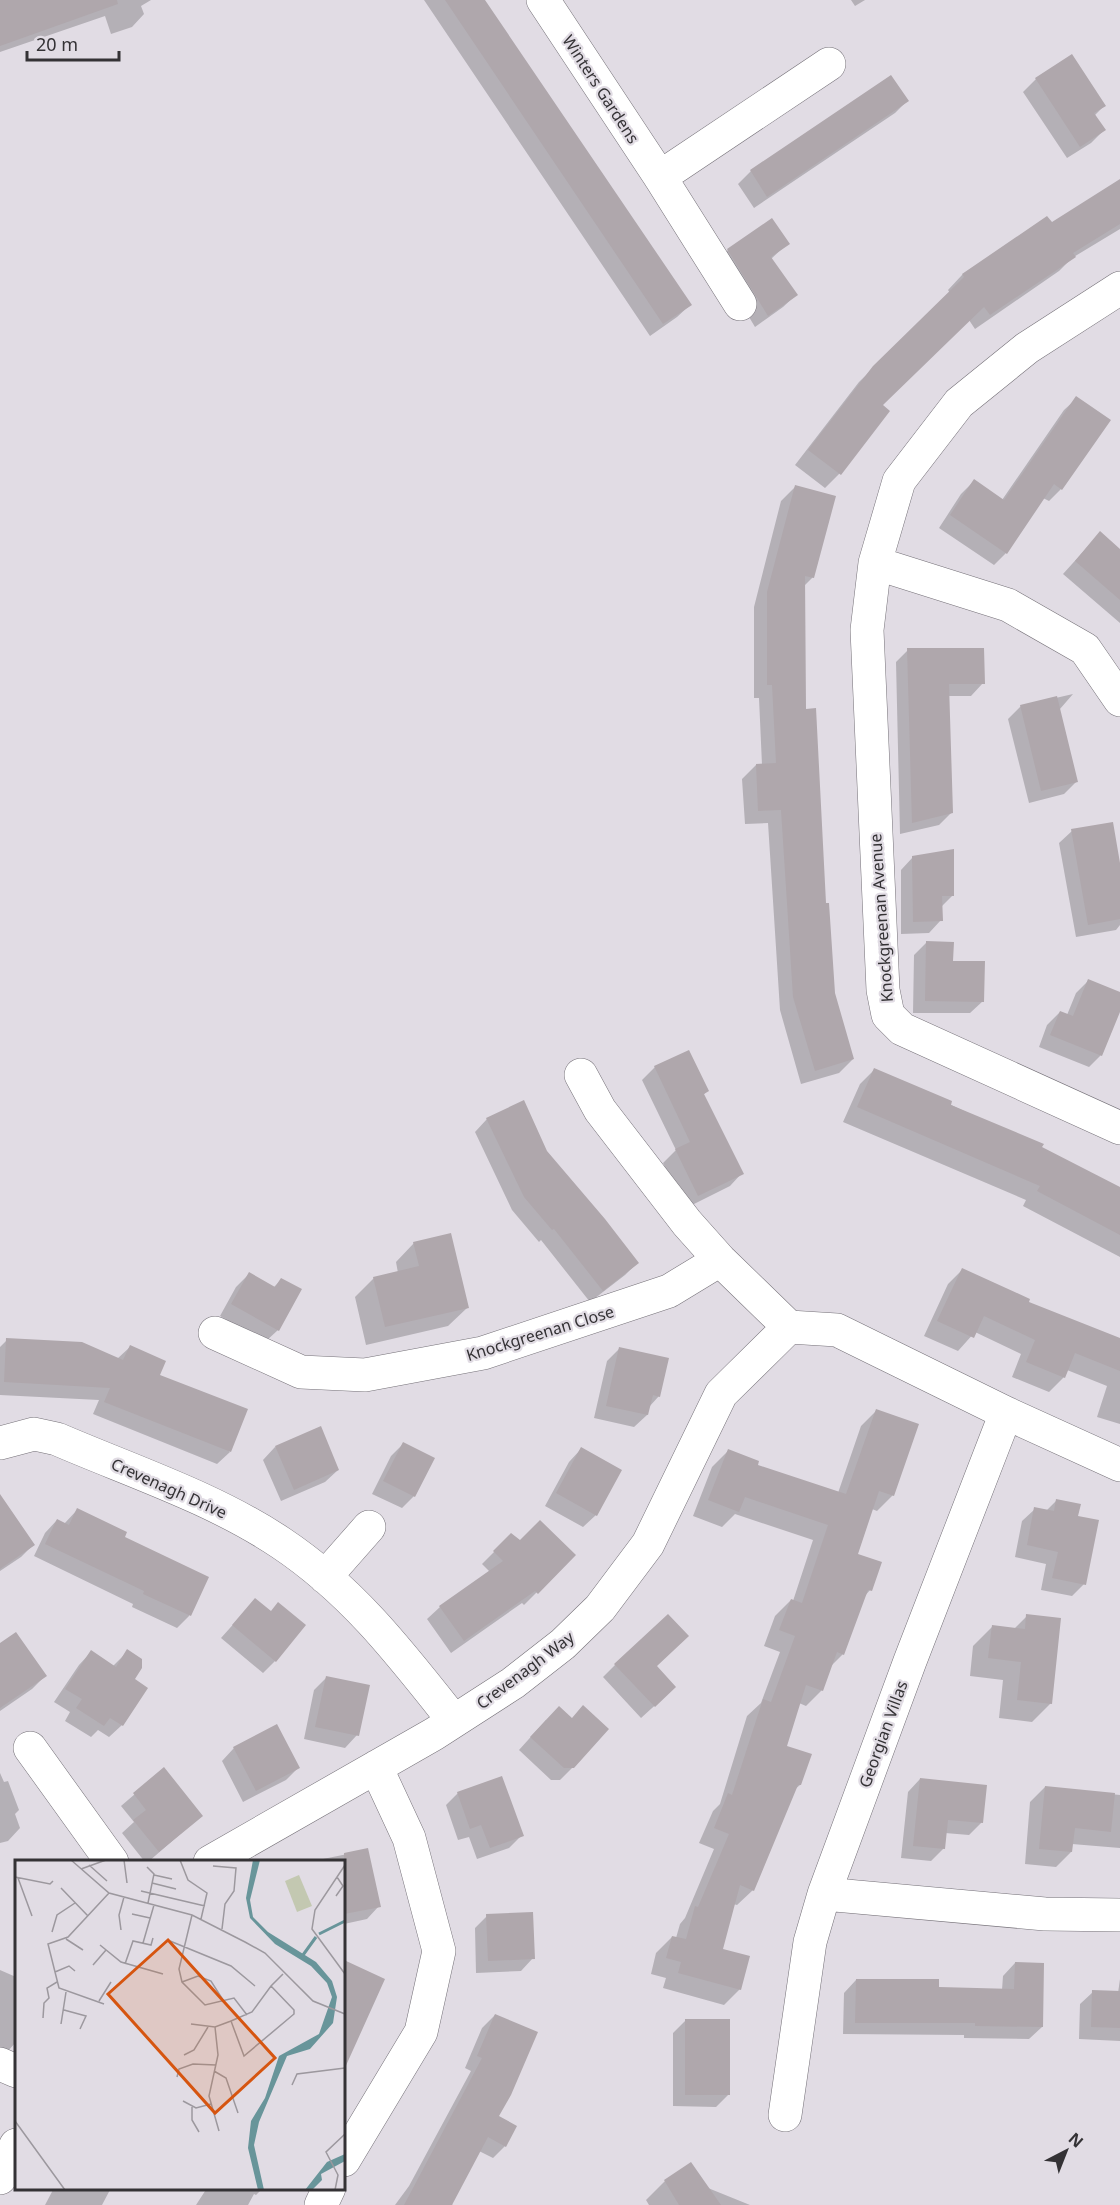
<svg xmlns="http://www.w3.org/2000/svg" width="1120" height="2205" viewBox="0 0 1120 2205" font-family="'Noto Sans',sans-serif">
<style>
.shadow{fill:#0003}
.building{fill:#afa7ac}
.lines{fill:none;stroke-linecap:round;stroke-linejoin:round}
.minor-casing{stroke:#757178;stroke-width:34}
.minor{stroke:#fff;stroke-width:33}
.labels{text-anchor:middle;stroke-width:4.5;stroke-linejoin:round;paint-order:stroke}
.street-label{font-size:16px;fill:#343235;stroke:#e1dce4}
.inset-river{fill:none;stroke:#68959a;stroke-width:3}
.inset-road{fill:none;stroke:#9c989e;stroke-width:1.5}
.view{fill:#d65510;fill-opacity:0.15;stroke:#d65510;stroke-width:3}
.inset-edge{fill:none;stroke:#343235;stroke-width:3}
</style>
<rect width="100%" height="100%" fill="#e1dce4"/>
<path class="shadow" d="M0,0H151L141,6L144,14L132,27L111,34L105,16L0,52Z
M424,0H483L690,305L677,317L650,336Z
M851,0H865L855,6Z
M1072,56L1104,106L1094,116L1104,130L1091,143L1067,158L1023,92L1036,79Z
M891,77L907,101L895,113L754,208L738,184L751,171Z
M1120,181V229L1072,258L1059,271L975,329L969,320L881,405L888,411L839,474L825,488L795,465L859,382L950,293L948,290L962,275L1047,218L1051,224Z
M788,243L771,259L796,295L783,307L755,327L716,262L728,250Z
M1077,398L1061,489L1049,501L1043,498L1006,553L994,565L939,528L961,494L974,481L1002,500L1064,410Z
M795,487L813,577L804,586V710L834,993L853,1059L839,1073L801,1084L780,1010L768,823L745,824L742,779L756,765H762L759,698H754V607L781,501Z
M1100,533L1120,551V623L1063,574Z
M908,650L983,683L971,696H948L952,812L939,825L900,834L896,662Z
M1073,694L1040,732L1076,782L1064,794L1029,803L1008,719L1021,706Z
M1072,831L1120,871V925L1116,930L1076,937L1059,843Z
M913,857L953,895L941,907V920L929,933L901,934V870Z
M926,943L952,962L983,1001L970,1013H913L914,955Z
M1088,981L1120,994V1008L1101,1055L1089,1067L1039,1047L1047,1025L1060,1012L1067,1015L1076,993Z
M688,1052L707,1091L703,1095L742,1173L730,1186L686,1208L663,1163L676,1150L642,1080L655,1067Z
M875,1069L1040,1147L1120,1189V1257L1023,1206L1026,1200L843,1122L860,1084Z
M487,1119L546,1152L637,1263L625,1275L590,1302L541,1240L539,1242L512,1210L475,1132Z
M414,1243L467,1308L448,1326L366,1345L355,1297L374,1278L398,1273L396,1262Z
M962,1270L1027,1303L1120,1340V1424L1097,1417L1107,1386L1067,1370L1064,1377L1049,1392L1012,1377L1021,1354L975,1332L958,1351L924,1336L948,1284Z
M249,1274L273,1288L281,1280L278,1330L265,1342L220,1316L236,1287Z
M7,1340L117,1359L130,1347L230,1452L217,1464L93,1414L99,1400L0,1395V1347Z
M620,1348L659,1396L649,1407L647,1415L634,1427L594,1418L607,1361Z
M876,1411L893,1495L877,1511L872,1509L856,1555L870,1590L864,1597L843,1654L830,1667L822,1690L806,1706L799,1703L785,1747L800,1785L794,1790L753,1890L737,1905L733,1904L721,1950L740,1989L724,2005L663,1988L666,1978L651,1974L656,1953L672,1937L676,1938L680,1924L685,1918L714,1849L699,1843L713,1811L720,1804L747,1716L761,1703L780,1652L764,1646L775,1616L791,1600L793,1601L813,1540L735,1514L722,1527L693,1516L712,1467L728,1451L756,1466L838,1493L861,1426Z
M403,1444L414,1496L402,1508L372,1494L391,1456Z
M275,1447L338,1470L325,1482L281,1501L263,1460Z
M581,1449L596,1515L583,1527L545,1506L569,1462Z
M1057,1500L1076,1517L1084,1584L1072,1596L1041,1590L1046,1564L1015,1557L1022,1521L1035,1509L1046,1511Z
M77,1510L123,1538L207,1577L189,1616L177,1628L132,1607L133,1604L34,1556L45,1533L57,1520L64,1524Z
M0,1514L33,1545L21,1557L0,1571Z
M511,1535L519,1542L574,1555L524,1605L522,1603L451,1653L427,1619L440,1607L490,1572L482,1564Z
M255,1600L275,1661L263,1673L221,1638Z
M1027,1616L1051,1703L1032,1722L999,1718L1003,1680L970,1676L973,1646L992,1627L1014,1629Z
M0,1645L45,1676L32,1689L0,1711Z
M128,1651L133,1679L122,1725L109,1737L98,1730L91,1737L65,1721L70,1712L54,1702L79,1665L91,1652L113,1666Z
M615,1665L655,1666L662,1699L641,1718L603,1677Z
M327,1677L357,1735L345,1748L304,1739L314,1690Z
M546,1720L573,1767L560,1780H551L519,1750Z
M234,1748L298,1768L286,1780L243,1802L222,1761Z
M163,1770L201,1816L148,1862H145L122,1833L134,1822L121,1806Z
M0,1773L4,1782L8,1781L19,1810L15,1814L20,1828L8,1841L0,1843Z
M920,1779L982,1822L969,1835L945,1833L944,1848L931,1861L901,1858L908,1792Z
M1045,1787L1120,1795V1848L1072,1844L1071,1852L1056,1867L1025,1864L1030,1802Z
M458,1793L522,1835L509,1848L477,1859L469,1837L458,1840L446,1805Z
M367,1850L379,1906L367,1919L344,1924V1862H320L323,1859Z
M487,1916L533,1958L521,1971L476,1973L475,1928Z
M344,1961L383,1980L348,2056L344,2061Z
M1015,1963L1042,2027L1029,2039L964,2038V2035L843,2034L844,1993L856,1980L937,1988L1002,1990L1003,1976Z
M0,1970L16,1977V2042L8,2051L0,2047Z
M1120,1979V2041L1079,2039L1080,2004L1093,1992L1118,1993Z
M495,2015L497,2116L505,2146L493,2158L479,2151L451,2204L453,2205H395L409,2186L471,2071L465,2068L482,2028Z
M686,2020L729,2094L716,2107L673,2106V2033Z
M665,2181L708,2188L750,2205H649L646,2200Z
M54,2188H111L102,2205H45Z
M207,2188H263L256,2195L254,2194L248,2205H196Z"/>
<path class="building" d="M0,0H117L118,4L0,46Z
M445,0H485L692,305L663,324Z
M1072,54L1106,106L1094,113L1106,130L1080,147L1035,78Z
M891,75L909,101L767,197L750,170Z
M1120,179V224L1073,253L1076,257L990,315L984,307L883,405L890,411L841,475L808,450L873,366L964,277L962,274L1047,216L1052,222Z
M772,218L790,244L771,257L798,295L768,316L727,249Z
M1076,396L1111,420L1062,490L1054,484L1007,554L950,515L974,479L1004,500Z
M795,485L836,496L814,578L805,576L806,709L816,708L826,903H829L835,993L854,1059L815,1071L793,997L781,810L758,811L756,764L776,763L772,685H767V592Z
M1100,531L1120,549V600L1075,561Z
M907,648H984L985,684H949L953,813L912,823Z
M1057,696L1078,782L1041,791L1020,705Z
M1113,822L1120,863V919L1088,925L1071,829Z
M954,849V896H942L943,921L913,922L912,856Z
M926,941L954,942L953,961H985L984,1002L925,1001Z
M1088,979L1120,992V1012L1102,1056L1050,1035L1060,1011L1073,1016Z
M689,1050L709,1091L704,1094L744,1174L698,1196L675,1149L690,1142L654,1066Z
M874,1068L952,1101L951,1105L1044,1144L1042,1147L1120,1187V1235L1037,1191L1040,1186L857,1107Z
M524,1100L547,1151L605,1219L639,1263L603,1291L554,1229L552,1230L524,1197L486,1118Z
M451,1233L469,1308L385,1327L373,1277L419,1266L413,1242Z
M962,1268L1030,1299L1029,1302L1120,1338V1371L1075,1353L1065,1378L1026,1362L1035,1340L984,1316L974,1338L937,1321Z
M249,1272L275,1287L281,1278L302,1289L279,1331L231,1304Z
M6,1338L82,1342L123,1360L130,1345L166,1361L160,1375L248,1409L231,1452L104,1402L110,1388L4,1382Z
M619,1347L669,1358L660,1397L653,1395L648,1415L606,1406Z
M876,1409L919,1424L894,1496L879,1491L858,1554L882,1562L872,1591L868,1590L844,1655L837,1652L823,1691L806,1685L787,1746L812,1754L801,1785H798L754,1891L740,1885L723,1949L750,1956L741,1990L678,1973L681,1962L666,1958L672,1936L686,1939L695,1906L698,1907L729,1834L714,1828L728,1793L732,1795L763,1699L771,1702L795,1636L779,1630L791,1599L802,1603L828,1525L745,1497L739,1512L708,1500L728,1449L759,1461L758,1465L846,1494Z
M321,1426L339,1470L294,1490L275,1446Z
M403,1442L435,1458L415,1497L383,1481Z
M581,1447L622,1470L597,1516L556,1493Z
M0,1494L35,1545L0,1569Z
M1056,1499L1081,1504L1078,1516L1099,1520L1086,1585L1052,1578L1058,1552L1027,1545L1034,1507L1054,1511Z
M77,1508L127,1532L125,1537L209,1577L191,1616L143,1594L144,1591L45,1544L57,1519L69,1525Z
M540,1520L576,1555L538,1594L535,1591L464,1641L439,1606L503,1561L493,1551L511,1533L520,1540Z
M255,1598L271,1611L278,1602L306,1625L276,1662L232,1625Z
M668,1614L689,1636L657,1666L676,1687L655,1707L614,1664Z
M1026,1614L1061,1618L1052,1704L1017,1700L1021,1662L988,1658L992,1625L1025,1629Z
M16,1632L47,1676L0,1708V1643Z
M127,1649L142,1659V1668L135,1679L148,1688L123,1726L110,1718L104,1726L76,1708L82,1699L65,1689L91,1650L116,1667Z
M326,1676L370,1685L359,1736L315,1727Z
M583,1705L609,1729L574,1768H564L530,1737L559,1706L572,1718Z
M277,1724L300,1768L256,1791L233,1747Z
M164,1767L203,1816L159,1852L133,1820L146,1810L133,1793Z
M502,1776L524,1836L490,1848L481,1825L470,1829L457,1792Z
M920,1778L987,1785L983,1823L948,1820L945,1849L913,1846Z
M1045,1786L1115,1793L1111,1832L1075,1828L1072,1852L1039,1849Z
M368,1848L381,1907L344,1914V1853Z
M533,1912L535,1959L488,1961L486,1914Z
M344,1960L385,1979L344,2070Z
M1015,1962L1044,1963L1043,2027L975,2026V2023H855L856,1979H939V1987L1014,1989Z
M1092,1990L1120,1991V2028L1091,2027Z
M495,2014L538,2032L511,2095L499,2116L517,2126L506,2147L488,2137L452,2205H404L482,2058L477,2056Z
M685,2019H730V2095H685Z
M691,2162L721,2205H679L664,2180Z"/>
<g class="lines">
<defs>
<path id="minor" d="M543,0L660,177L740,304
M660,177L829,64
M1120,288L1027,348L959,403L899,481L875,563L867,630L883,990L888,1015L902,1029L1120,1128
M875,563L1008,605L1085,649L1120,700
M581,1075L600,1110L687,1223L720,1260L789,1327L837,1330L1006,1413
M215,1333L301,1372L365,1375L483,1353L669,1291L720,1260
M0,1443L34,1434L57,1439C131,1471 214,1498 281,1543C353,1591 401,1654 454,1721
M1120,1465L1006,1413L910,1661L824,1894L1045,1914L1120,1915
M325,1577L369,1527
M30,1748L112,1862
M210,1862L434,1734L513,1683L563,1644L600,1608L648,1544L721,1394L789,1327
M0,2064L16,2071
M785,2115L810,1942L824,1894
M344,2160L421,2032L439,1951L409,1838L376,1767
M0,2178L16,2145
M321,2205L329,2188"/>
</defs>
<use href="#minor" class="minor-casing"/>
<use href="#minor" class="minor"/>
</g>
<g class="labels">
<g class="street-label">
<text transform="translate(601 89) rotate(57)" y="6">Winters Gardens</text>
<text transform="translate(881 918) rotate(-94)" y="6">Knockgreenan Avenue</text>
<text transform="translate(540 1333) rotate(-17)" y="6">Knockgreenan Close</text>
<text transform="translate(169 1488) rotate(24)" y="6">Crevenagh Drive</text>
<text transform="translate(525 1670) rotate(-37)" y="6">Crevenagh Way</text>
<text transform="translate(883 1734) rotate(-70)" y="6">Georgian Villas</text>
</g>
</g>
<g transform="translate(15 1860)">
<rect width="330" height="330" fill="#e1dce4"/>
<path d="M284,15L297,46L282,52L270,21Z" fill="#c3c8b1"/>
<path d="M238,0H245L235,40L238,57L253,72L301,102L317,121L322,137L318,163L295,189L272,196L244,262L239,285L249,330H243L233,288L236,261L250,238L264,196L304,174L317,137L312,123L296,106L260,84L235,58L231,38ZM330,294V301L306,314L307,320L297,330H290L312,302Z" fill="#68959a"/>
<path class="inset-river" d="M304,74L330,61M288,95L301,77"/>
<path class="inset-road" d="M56,0L94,33L177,55L230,82L250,93L298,141L330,154M109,0L112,23M165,0L173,20L192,33L186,59M165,0H184M74,5L92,21M330,5L300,50L297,69L330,114M198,6L221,8L219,31L210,44L207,69M132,7L139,14L133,43M66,9L91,0M139,15L157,19M0,17L35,24L38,21M3,18L17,56M137,23L161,29M46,28L73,56M126,31L190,46M321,36L328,26L322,17M117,54L135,58M177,55L164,109L167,122L190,145L219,138L232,155M106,70L104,55L109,37M37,72L42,55L60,43M51,79L68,90M155,81L216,106L240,126M128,83L139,45M85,85L106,102L148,114M110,104L118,81L136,85L138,78M78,105L91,90M40,112L54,106L60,111M167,122L183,116L196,121L208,140M256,126L279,150V154L229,196L216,161L237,152L256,126L268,114M84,141L96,122M89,144L44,128L33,84L53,77L94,33M49,150L71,156L65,169M28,158L29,143L34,138L32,128L42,122M46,164L51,132M176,164L200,167L216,161M200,167L203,195L194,236L204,271M169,195L179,190L193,167M199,211L211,218L223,253M162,217L164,209L178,204L201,205M277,225L282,214L330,208M168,241L181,248L196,244M177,247V260L184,272M0,261L50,330M320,330L323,315L311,292L330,274"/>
<path class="view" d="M153,80L260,198L200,253L93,134Z"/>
<rect width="330" height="330" class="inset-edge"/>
</g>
<g transform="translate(1066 2151) rotate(42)" stroke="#e1dce4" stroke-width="4.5" paint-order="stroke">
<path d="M0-4.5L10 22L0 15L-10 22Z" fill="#343235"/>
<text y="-9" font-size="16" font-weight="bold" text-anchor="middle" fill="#343235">N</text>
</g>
<path d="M27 51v9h92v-9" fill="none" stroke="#343235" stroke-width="3"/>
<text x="36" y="51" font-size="18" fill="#343235" stroke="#e1dce4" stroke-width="4.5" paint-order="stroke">20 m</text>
</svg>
